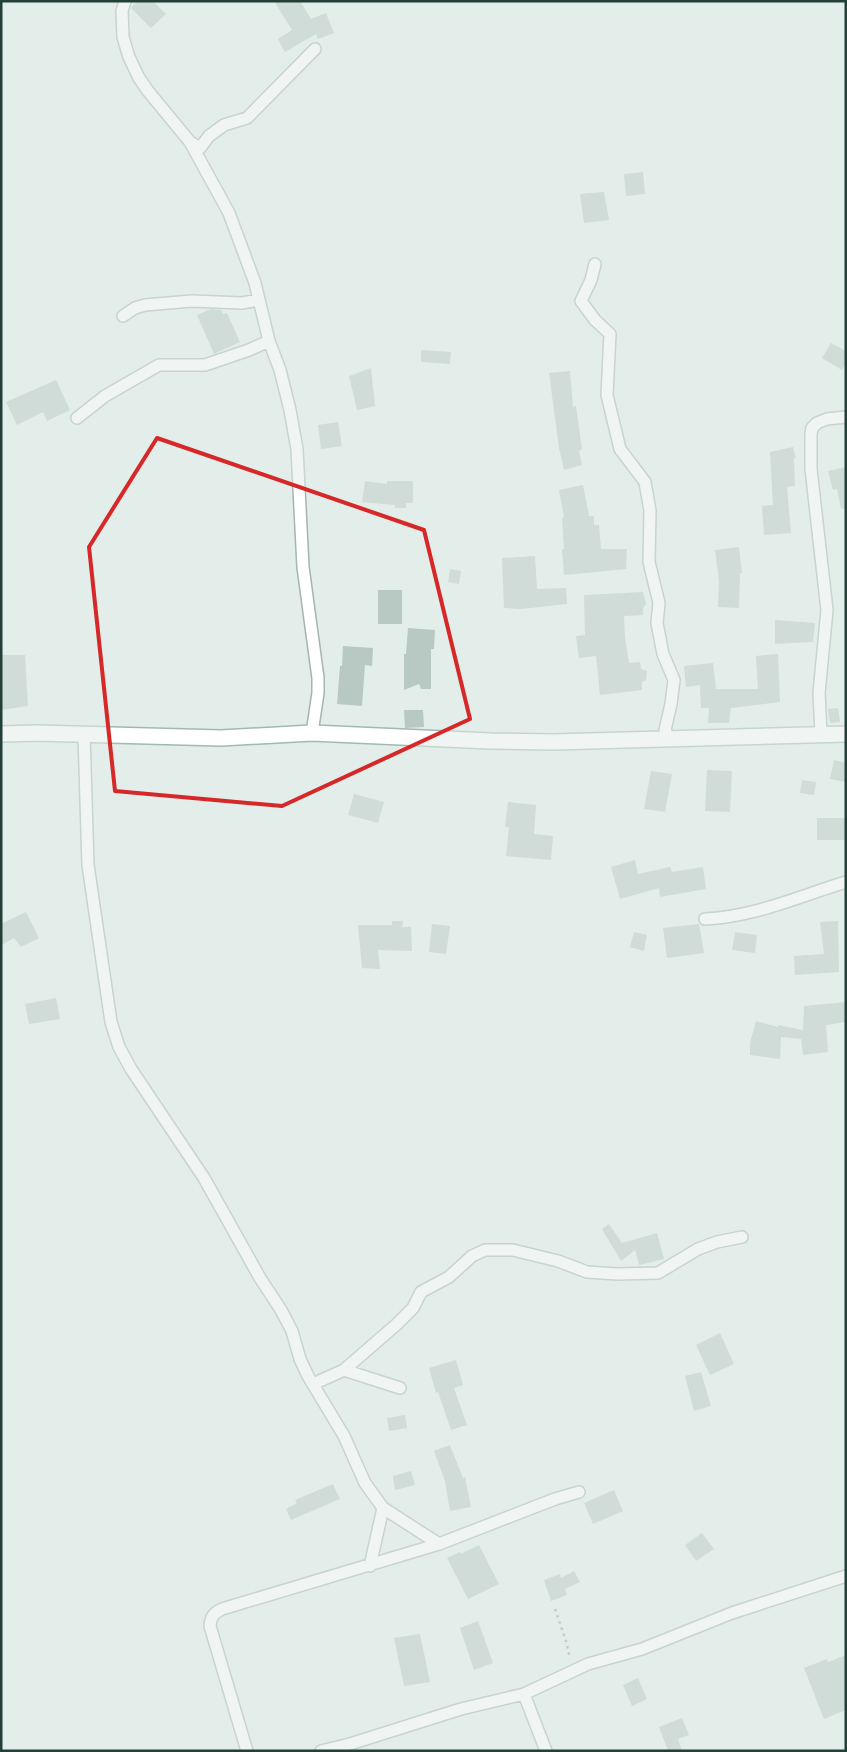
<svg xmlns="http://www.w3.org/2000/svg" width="847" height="1752" viewBox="0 0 847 1752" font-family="'Sofia Sans Condensed',sans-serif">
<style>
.building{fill:#b8c8c2}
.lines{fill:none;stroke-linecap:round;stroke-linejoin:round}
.street-casing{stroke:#a5b5b1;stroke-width:14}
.secondary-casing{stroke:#a1b9b2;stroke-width:18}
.path{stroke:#82b2a6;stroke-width:2.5;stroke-dasharray:2.5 4;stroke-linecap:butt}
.street{stroke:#fff;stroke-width:11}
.secondary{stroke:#fff;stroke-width:15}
.marked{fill:none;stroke:#d62828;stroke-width:4;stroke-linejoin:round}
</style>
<rect width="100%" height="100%" fill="#e3ede9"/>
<path class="building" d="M137,1H153L166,14L151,28L131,8Z
M274,1H300L311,19L326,13L334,33L318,39L316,34L285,52L278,39L292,30Z
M643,172L645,194L626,196L624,174Z
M604,192L609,220L584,223L580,194Z
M211,309L221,310L223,314L227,313L240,342L214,354L197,315Z
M831,343L846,351V363L842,370L822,358Z
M421,350L451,352L450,364L421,362Z
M371,368L375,406L357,410L349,376Z
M570,371L573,407L576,406L582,449L579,451L582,465L564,470L559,448L549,373Z
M56,380L70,410L47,421L43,412L17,425L6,402Z
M338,422L342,446L321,449L318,425Z
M793,447L796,458H794L795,486L787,487L791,533L764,535L762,506L773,505L770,452Z
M846,467V508L841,509L837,489L833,490L828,471Z
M365,481L387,484V481H413V503H406V508H395V505L362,502Z
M583,485L589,516H594V525H599L601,549H627L626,569L564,575L562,549H564L562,518L564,517L559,490Z
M739,547L742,573H740L739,608L718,607L719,581L715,550Z
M535,556L537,589L566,588L567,604L521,609L504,608L502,558Z
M450,569L461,571L459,584L448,582Z
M378,590H402V624H378Z
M643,592L646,604L643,608V615L624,616L625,637L629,663L640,662L641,669L647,671L646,680L642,682V690L600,695L596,656L579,658L576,636L585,635L584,595Z
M775,620L815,623L813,642L775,644Z
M408,628L435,630L434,649H431V689H421L419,684L404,690V654H406Z
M343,646L373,648L372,666L365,665L362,706L337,704L340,666H342Z
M778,654L780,702L731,708L729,723H708L709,708H701L700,685L686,687L684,666L713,663L716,689H758L756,656Z
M1,655H25L28,706L1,710Z
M838,708L840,722L830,723L828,709Z
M404,710H423L424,727L405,728Z
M834,760L846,763V782L830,779Z
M707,770L732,771L730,812L705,811Z
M651,771L672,774L665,812L644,809Z
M802,780L816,782L814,795L800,793Z
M354,794L384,802L378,823L348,815Z
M508,802L536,805L534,834L553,836L551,860L506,856L509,827H505Z
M817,818H846V840H817Z
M635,860L638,874L670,867L672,872L703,867L706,889L660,897L659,888L620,899L611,867Z
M26,912L39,938L21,947L14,938L1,945V924Z
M392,921H403L402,927H411L412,951L378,950L380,969L362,968L358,925H392Z
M838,921L839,972L795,975L794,956L824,954L820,922Z
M432,924L450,926L446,954L429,952Z
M699,924L704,953L667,958L663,928Z
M634,932L647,935L644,951L630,947Z
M735,932L757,935L755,953L732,950Z
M56,998L60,1019L29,1024L25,1004Z
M846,1002V1022L826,1025L828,1052L803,1055L801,1039L781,1037L780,1059L750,1055V1043L756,1021L778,1027V1025L803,1030L804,1006Z
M609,1224L622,1243L657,1233L664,1259L639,1265L635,1250L621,1261L602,1229Z
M720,1333L734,1364L710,1375L696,1345Z
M456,1360L463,1385L454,1388L467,1425L451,1430L438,1392L436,1393L429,1368Z
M701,1372L711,1406L694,1411L685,1376Z
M405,1415L407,1428L389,1431L387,1418Z
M450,1445L463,1478L465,1477L471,1507L450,1511L445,1481L434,1451Z
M411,1471L415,1485L395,1490L393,1476Z
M333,1484L340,1499L291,1520L286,1509L297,1503L295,1500Z
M614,1490L623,1511L593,1524L584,1503Z
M702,1533L714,1549L696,1561L685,1545Z
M479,1545L499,1584L468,1599L447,1558L460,1552L461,1554Z
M574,1571L580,1582L565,1589L567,1595L551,1601L544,1580L560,1574L561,1578Z
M478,1621L493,1663L474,1670L460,1628Z
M420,1634L430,1682L404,1686L394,1638Z
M846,1655V1710L824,1719L804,1668L827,1659L828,1662Z
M638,1678L647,1699L632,1706L623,1685Z
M682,1718L689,1735L678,1739L682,1751H668L659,1727Z"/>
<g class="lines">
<defs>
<path id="street" d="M125,1L122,11L123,37L129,57L139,78L148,91L190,142L229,213L255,283L269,341L280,370L290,410L297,449L303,567L318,678V693L312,733
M190,142L200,148L209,136L224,125L247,118L315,49
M595,264L591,280L581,301L595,320L610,334L607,395L620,449L645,482L650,511L649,562L659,603L657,623L663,654L674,680L671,704L665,730L669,739
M123,316L135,308L145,305L192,301L242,303L259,300
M77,418L105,396L159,365H205L249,350L269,341
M84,734L88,865L111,1022L119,1047L131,1069L204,1178L260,1278L281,1310L292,1331L300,1359L308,1376L344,1436L365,1483L383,1508L439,1544
M821,734L819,693L827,610L811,469V434L812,428L817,423L827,419L846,417
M705,919C754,917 800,896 846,882
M344,1370L397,1324L413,1308L421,1292L449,1277L472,1256L485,1250H513L558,1261L587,1272L617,1274L658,1273L698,1249L717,1242L742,1237
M313,1384L344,1370L400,1388
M370,1566L383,1508
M524,1694L546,1751
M247,1751L210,1626C211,1616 214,1613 222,1609L439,1544L555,1499L579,1492
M321,1751L350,1744L461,1709L524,1694L588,1664L642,1649L732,1613L846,1576"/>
<path id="secondary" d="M1,734L37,733L221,738L312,733L490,741L553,742L846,734"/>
</defs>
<use href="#street" class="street-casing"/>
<use href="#secondary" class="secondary-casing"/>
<path class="path" d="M555,1609L566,1641L570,1659"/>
<use href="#street" class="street"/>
<use href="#secondary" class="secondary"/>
</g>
<path d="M0 0H847V1752H0ZM157,438L424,530L470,719L282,806L115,791L89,547Z" fill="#e3ede9" fill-opacity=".55" fill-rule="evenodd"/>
<path class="marked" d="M157,438L424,530L470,719L282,806L115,791L89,547Z"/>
<rect width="847" height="1752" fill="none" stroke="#223f39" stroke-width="5"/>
</svg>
